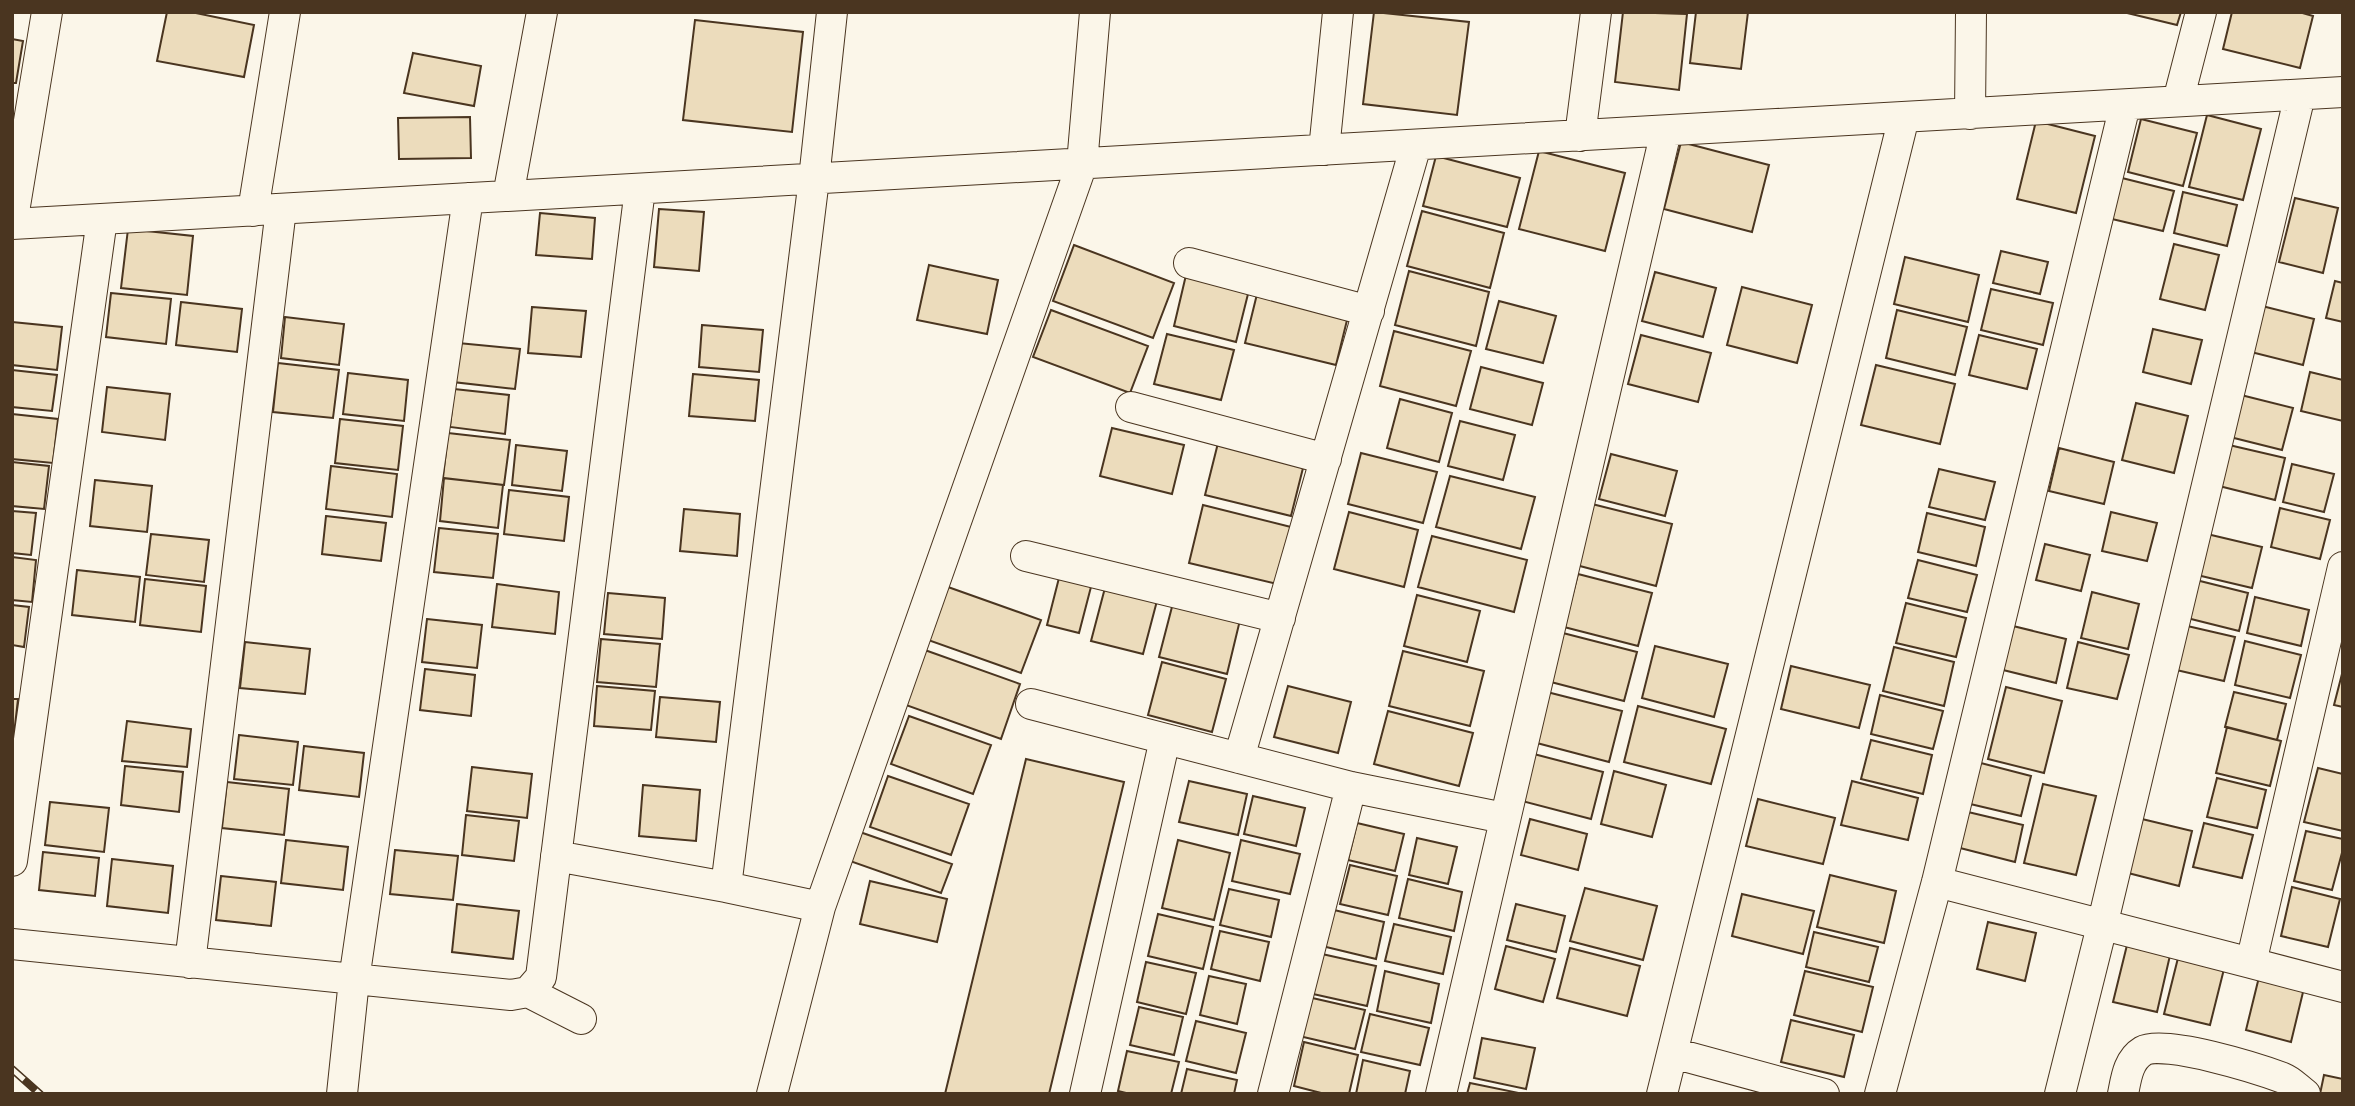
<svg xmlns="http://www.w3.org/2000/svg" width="2355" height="1106" viewBox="0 0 2355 1106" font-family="Lato,sans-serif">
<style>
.building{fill:#ecdcbc;stroke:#4a3520;stroke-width:2}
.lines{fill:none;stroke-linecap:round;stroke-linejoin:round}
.minor-casing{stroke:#4a3520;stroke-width:32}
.minor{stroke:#fbf6e9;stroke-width:30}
.rail-casing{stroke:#4a3520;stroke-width:8}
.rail{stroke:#fbf6e9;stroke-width:5;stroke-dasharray:16;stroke-linecap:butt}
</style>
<rect width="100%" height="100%" fill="#fbf6e9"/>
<path class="building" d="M167,12H191L254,25L244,77L157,61Z
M1374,12L1469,22L1457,115L1363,104Z
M1623,12L1687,14L1679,90L1615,82Z
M1696,12H1748L1741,69L1690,63Z
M2123,12H2181L2177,25Z
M2232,12H2299L2313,16L2300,68L2223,49Z
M695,20L803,32L792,132L683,120Z
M12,39L23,41L16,83H12Z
M413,53L481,66L474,106L404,93Z
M2207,115L2261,129L2243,200L2189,187Z
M470,117L471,158L399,159L398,118Z
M2141,119L2197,133L2183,186L2128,172Z
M2036,121L2095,136L2076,213L2017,199Z
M1681,142L1769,165L1752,232L1664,209Z
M1539,151L1625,173L1605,251L1519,229Z
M1436,156L1520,178L1507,227L1423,206Z
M2122,178L2174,191L2163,231L2112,219Z
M2183,192L2237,205L2227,246L2174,233Z
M2295,198L2338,208L2323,273L2279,262Z
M659,209L704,212L699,271L654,267Z
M1422,211L1504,233L1490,288L1407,266Z
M540,213L595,218L592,259L536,255Z
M128,229L193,236L187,295L121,288Z
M2174,244L2219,255L2205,310L2160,299Z
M1074,245L1174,283L1153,338L1053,301Z
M2001,251L2048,262L2040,294L1993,283Z
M1905,257L1979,275L1968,322L1894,304Z
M929,265L998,280L987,334L917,320Z
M1409,271L1489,292L1476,346L1395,325Z
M1655,272L1716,288L1703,337L1642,321Z
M1186,275L1249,290L1236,342L1174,326Z
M2335,281L2343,283V322L2326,318Z
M1742,287L1812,305L1797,363L1727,345Z
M1991,289L2053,303L2043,345L1981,330Z
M1258,290L1349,312L1336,365L1245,343Z
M111,293L171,299L166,344L106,337Z
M1499,301L1556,316L1543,363L1486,349Z
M181,302L242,309L237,352L176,345Z
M2262,306L2314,319L2303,365L2251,352Z
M532,307L586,311L581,357L528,353Z
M1051,310L1148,346L1130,393L1033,357Z
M1897,310L1967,327L1955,375L1886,358Z
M285,317L344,324L339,365L281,358Z
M12,322L62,327L57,370L12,365Z
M702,325L763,330L759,372L699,367Z
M2153,329L2202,340L2191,384L2143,372Z
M1394,331L1471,351L1456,406L1380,386Z
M1167,334L1234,350L1221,400L1154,384Z
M1641,335L1711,353L1698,402L1628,384Z
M1979,335L2037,349L2027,389L1969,375Z
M458,343L520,349L515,389L453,382Z
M278,363L339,370L333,418L273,412Z
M1876,365L1955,384L1940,444L1861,425Z
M1481,367L1543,383L1532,425L1470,409Z
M12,370L57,375L52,411L12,407Z
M2310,372L2343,380V421L2301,411Z
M348,373L408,380L404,421L343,414Z
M693,374L759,380L755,421L689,416Z
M107,387L170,394L165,440L102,432Z
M454,389L509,395L505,434L450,427Z
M2241,395L2293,408L2282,450L2230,437Z
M1400,399L1452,413L1439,462L1387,448Z
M2136,403L2188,416L2174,473L2122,460Z
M12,414L58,419L53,463L12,459Z
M340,419L403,426L398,470L335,463Z
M1460,421L1515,435L1503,480L1448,466Z
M1112,428L1184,445L1172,494L1100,476Z
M448,433L510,440L504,485L443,478Z
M1218,443L1304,464L1291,516L1205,495Z
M516,445L567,451L562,491L512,485Z
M2229,445L2285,458L2275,500L2219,486Z
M2059,448L2114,462L2104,504L2049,491Z
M1361,453L1437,472L1423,523L1348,504Z
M1611,454L1677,471L1665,516L1599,499Z
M12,462L49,466L44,509L12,506Z
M2292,464L2334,474L2324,512L2283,502Z
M331,466L397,474L392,517L326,509Z
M1939,469L1995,482L1985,520L1929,507Z
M1450,476L1535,497L1521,549L1436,527Z
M444,478L503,485L498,528L440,521Z
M95,480L152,486L147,532L90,526Z
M509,490L569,497L564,541L504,534Z
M1592,504L1672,524L1656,586L1576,565Z
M1203,505L1291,527L1277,584L1189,563Z
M2280,508L2330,520L2320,559L2271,547Z
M684,509L740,514L737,556L680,551Z
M12,511L36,513L31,555L12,553Z
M1349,512L1418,530L1404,587L1334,569Z
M2111,512L2157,523L2147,561L2102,551Z
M1927,513L1985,527L1976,566L1918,552Z
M326,516L386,523L381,561L322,554Z
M439,528L498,534L493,578L434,572Z
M151,534L209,540L204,582L146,575Z
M2207,534L2262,547L2252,588L2197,575Z
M1432,536L1527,560L1514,612L1418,587Z
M2045,544L2090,555L2081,591L2036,580Z
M12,557L36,560L32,602L12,600Z
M1918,560L1977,575L1967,612L1908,598Z
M77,570L140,577L135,622L72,615Z
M1060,574L1092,583L1079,633L1047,625Z
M1578,574L1652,593L1638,646L1564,627Z
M145,579L206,586L201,632L140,625Z
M2196,580L2248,593L2239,631L2187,618Z
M497,584L559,592L555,634L492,627Z
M1106,584L1158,597L1143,654L1091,641Z
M948,587L1041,620L1021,673L928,640Z
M2092,592L2139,604L2128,649L2081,638Z
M608,593L665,598L662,639L604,634Z
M1417,595L1480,611L1467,662L1404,646Z
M2255,597L2309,610L2301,646L2247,633Z
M1173,603L1240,620L1227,674L1159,657Z
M1906,603L1966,618L1956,657L1896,643Z
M12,605L29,607L24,647L12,645Z
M427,619L482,625L477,668L422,662Z
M2183,625L2235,637L2224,681L2172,669Z
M2013,626L2066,639L2056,683L2003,670Z
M1559,632L1637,652L1624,701L1547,681Z
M601,639L660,644L656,687L597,682Z
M2245,641L2301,655L2290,698L2235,685Z
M245,642L310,649L305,694L240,688Z
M2078,642L2129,655L2117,699L2067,688Z
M1655,646L1728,664L1714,717L1642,698Z
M1894,647L1954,662L1944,706L1883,691Z
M922,649L1020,684L1001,739L903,704Z
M1403,651L1484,671L1470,726L1389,706Z
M1162,662L1226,679L1212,732L1148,715Z
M1791,666L1870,685L1859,728L1781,709Z
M425,669L475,675L471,716L420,710Z
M2343,670V707L2334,705Z
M597,686L655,691L651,730L594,726Z
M1288,686L1351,702L1338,753L1274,737Z
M2006,687L2062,701L2044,773L1988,759Z
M1547,692L1622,711L1609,762L1533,742Z
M2234,692L2286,704L2277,740L2225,727Z
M1880,695L1943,711L1933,749L1871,734Z
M660,697L720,702L716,742L656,737Z
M12,699H18L13,743H12Z
M1638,706L1726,729L1711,784L1624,762Z
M1388,711L1473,733L1459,786L1374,764Z
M909,716L991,745L973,794L891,764Z
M127,721L191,729L187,767L122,761Z
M2227,727L2281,741L2270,786L2216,773Z
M239,735L298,742L293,785L234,779Z
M1871,740L1932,755L1923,794L1861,779Z
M304,746L364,753L359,797L299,790Z
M1530,753L1603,772L1591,819L1518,800Z
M1026,759L1124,782L1049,1094H945Z
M1977,762L2031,776L2021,816L1966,803Z
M125,766L183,772L179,812L121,805Z
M472,767L532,774L527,818L467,811Z
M2318,768L2343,774V831L2304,822Z
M1614,771L1666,785L1652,837L1601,824Z
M888,776L969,804L951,855L870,827Z
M2217,778L2266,790L2257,828L2207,817Z
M1189,781L1247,794L1238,835L1179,822Z
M1852,781L1918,798L1908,840L1841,825Z
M227,782L289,789L284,835L222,828Z
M2043,784L2096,796L2076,875L2024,863Z
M643,785L700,790L696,841L639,836Z
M1253,796L1305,808L1296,846L1244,834Z
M1758,799L1835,818L1823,864L1746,846Z
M50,802L109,808L104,852L45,845Z
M1968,812L2023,825L2015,862L1960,848Z
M466,815L519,821L514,861L462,855Z
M1530,819L1587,834L1578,870L1521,855Z
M2142,819L2192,831L2179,886L2128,873Z
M1357,823L1404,834L1395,871L1348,860Z
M2204,823L2253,835L2242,878L2193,867Z
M857,831L952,864L941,893L847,860Z
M2306,831L2343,839V849L2332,890L2294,881Z
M1417,838L1457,847L1448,884L1409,875Z
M286,840L348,847L343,890L281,883Z
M1178,840L1230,853L1214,920L1162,908Z
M1241,840L1300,854L1290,894L1232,881Z
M395,850L458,856L453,900L390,894Z
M43,852L99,858L95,896L39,890Z
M112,859L173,866L168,913L107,906Z
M1350,865L1397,876L1388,915L1340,904Z
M1830,875L1896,891L1884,943L1817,927Z
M221,876L276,882L271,926L216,920Z
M1408,879L1462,892L1454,931L1399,918Z
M870,881L947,899L937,942L860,924Z
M2292,887L2340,899L2328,947L2281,936Z
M1585,888L1657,906L1643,960L1570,941Z
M1229,889L1279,900L1271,937L1220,925Z
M1742,894L1814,911L1803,954L1732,936Z
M457,904L519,911L513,959L452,952Z
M1516,904L1565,916L1556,952L1507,940Z
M1330,909L1384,922L1376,959L1322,946Z
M1158,914L1213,927L1203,969L1148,956Z
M1988,922L2036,933L2025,981L1977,969Z
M1394,924L1451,937L1443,974L1385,961Z
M1220,931L1269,942L1260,981L1211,969Z
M1814,932L1878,947L1869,982L1806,967Z
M2128,941L2171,951L2157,1012L2113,1002Z
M1506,946L1555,959L1543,1002L1495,989Z
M1570,948L1640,966L1627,1016L1557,998Z
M1322,954L1376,966L1367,1006L1313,994Z
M2179,954L2225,965L2210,1025L2164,1014Z
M1146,962L1196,973L1186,1014L1137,1002Z
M1385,971L1439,984L1431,1023L1377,1011Z
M1805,971L1873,987L1862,1032L1794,1015Z
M1209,976L1246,984L1237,1024L1200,1015Z
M2259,977L2304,988L2291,1042L2246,1030Z
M1308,997L1365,1010L1355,1049L1299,1036Z
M1139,1007L1183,1017L1174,1055L1130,1045Z
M1370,1014L1429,1028L1420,1065L1361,1052Z
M1791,1020L1854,1035L1844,1077L1781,1062Z
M1196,1021L1246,1033L1236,1073L1186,1061Z
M1482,1038L1535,1048L1526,1089L1474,1078Z
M1304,1042L1358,1055L1349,1094H1325L1294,1086Z
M1127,1051L1179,1062L1171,1094H1130L1118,1091Z
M1363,1060L1410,1071L1405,1094H1356Z
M1187,1069L1237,1080L1234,1094H1181Z
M2324,1075L2343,1079V1094H2320Z
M1470,1083L1519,1093L1518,1094H1467Z"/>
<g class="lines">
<defs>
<path id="minor" d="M47,12L12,224L2343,92
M2178,101L2201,12
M1970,114L1971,12
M1580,136L1596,12
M1324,150L1338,12
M508,196L542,12
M253,211L285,12
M1189,263L1369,311
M1131,407L1326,459
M1026,556L1280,618
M2343,567L2251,963L2343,987
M1031,704L1351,787L1504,818
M1239,758L1416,145
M556,856L726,887L820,907
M12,861L102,219
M1937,882L2251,963
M726,887L814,179L832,12
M12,944L511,995L528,992L541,977L640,189
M190,963L281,209
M528,992L581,1019
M1673,1053L1824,1094
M342,1094L354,980L468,198
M772,1094L820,907L1082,164L1095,12
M1085,1094L1165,739
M1273,1094L1351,787
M1441,1094L1666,131
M1662,1094L1904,117
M1880,1094L1937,882L2125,105
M2060,1094L2102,926L2300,95
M2123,1094C2126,1079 2128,1060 2143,1051C2164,1039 2259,1069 2283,1078C2291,1081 2298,1089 2305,1094"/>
</defs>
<use href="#minor" class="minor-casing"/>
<use href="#minor" class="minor"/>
<defs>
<path id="rail" d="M12,1069L40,1094"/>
</defs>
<use href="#rail" class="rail-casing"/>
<use href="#rail" class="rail"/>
</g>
<rect width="2355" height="1106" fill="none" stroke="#4a3520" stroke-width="28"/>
</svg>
